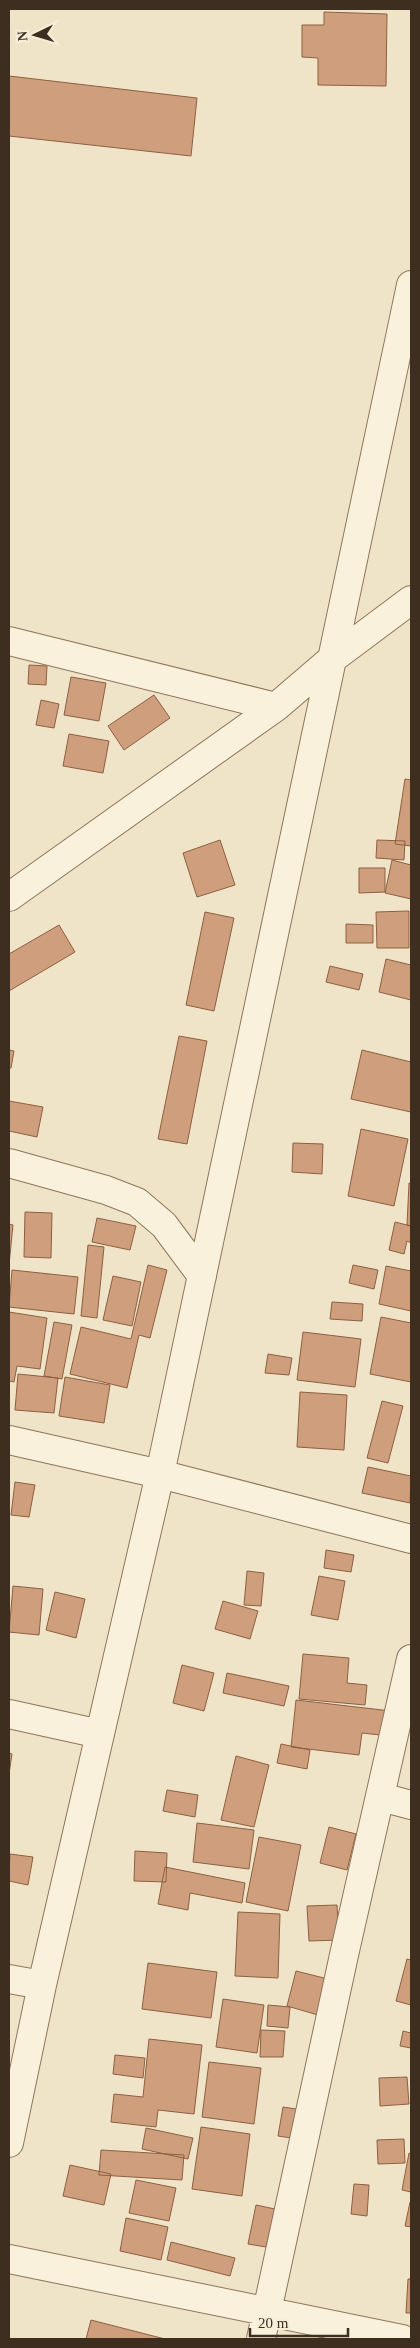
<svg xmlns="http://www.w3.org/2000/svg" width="420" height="2348" viewBox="0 0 420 2348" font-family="Georgia,serif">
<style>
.building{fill:#cf9f7d;stroke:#8d5f41}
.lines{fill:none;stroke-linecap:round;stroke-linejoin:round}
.minor-casing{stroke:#8d765c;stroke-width:30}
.minor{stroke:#faf1dc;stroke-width:28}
</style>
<rect width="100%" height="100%" fill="#f0e4c8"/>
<path class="building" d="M324,12L387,14L386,86L318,85V58L302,57V25H324Z
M9,76L197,98L191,156L9,136Z
M29,665L47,666L46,685L28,684Z
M71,677L106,683L99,721L64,715Z
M154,695L170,718L124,750L108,726Z
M41,700L59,704L54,728L36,725Z
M69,734L109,741L103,773L63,766Z
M405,779L411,780V846L395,844Z
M220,840L235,885L197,897L183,853Z
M377,840L405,841L404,860L376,858Z
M392,860L411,865V899L385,893Z
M359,868H385V892L359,893Z
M409,911V948H377L376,912Z
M205,912L234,918L214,1011L186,1005Z
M346,924L373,925V943H346Z
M59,925L75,952L9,991V954Z
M386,959L411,965V1000L379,992Z
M330,966L363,974L359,990L326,982Z
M179,1036L207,1041L187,1144L158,1139Z
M9,1050L14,1051L11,1068H9Z
M362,1050L411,1062V1112L351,1099Z
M9,1101L43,1107L37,1137L9,1131Z
M361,1129L408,1139L394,1206L348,1196Z
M293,1143L323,1144L322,1174L292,1172Z
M409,1183H411V1226L407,1225Z
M25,1212L52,1213L51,1258L24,1257Z
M97,1218L136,1226L130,1250L92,1242Z
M395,1222L411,1226V1243L407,1241L404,1254L389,1250Z
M9,1224L13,1225L9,1265Z
M88,1245L104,1247L97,1318L81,1316Z
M148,1265L167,1270L150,1338L139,1335L127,1388L70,1374L81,1327L131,1339Z
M353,1265L378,1270L374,1289L349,1283Z
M386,1266L411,1271V1311L379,1304Z
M12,1270L78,1277L74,1314L9,1307Z
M113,1276L141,1282L132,1326L103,1320Z
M332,1302L363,1304L362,1321L330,1319Z
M9,1312L47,1318L40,1369L17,1366L14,1382L9,1381Z
M381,1317L411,1323V1382L370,1374Z
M54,1322L72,1325L62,1379L44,1376Z
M303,1332L361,1339L355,1387L297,1380Z
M268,1354L292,1358L289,1375L265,1373Z
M18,1374L58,1378L54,1413L15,1410Z
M65,1377L110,1385L104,1423L59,1416Z
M300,1392L347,1395L344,1450L297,1447Z
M382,1401L403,1406L388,1463L367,1458Z
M368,1467L411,1476L410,1503L362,1493Z
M15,1482L35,1485L29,1517L11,1515Z
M326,1550L354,1555L351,1572L324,1568Z
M247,1571L264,1573L261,1606L244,1605Z
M319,1576L345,1581L338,1620L311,1615Z
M13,1586L43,1589L39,1635L9,1632Z
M55,1592L85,1599L76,1638L46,1630Z
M223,1601L258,1611L250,1639L215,1629Z
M303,1654L349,1658L347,1683L367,1685L365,1705L299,1699Z
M182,1665L214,1673L204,1711L173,1703Z
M227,1673L289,1686L284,1706L223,1693Z
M296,1700L391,1711L389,1736L362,1733L359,1755L291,1747Z
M281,1744L310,1750L307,1769L277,1763Z
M9,1753L12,1754L9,1774Z
M236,1756L269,1765L254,1827L221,1820Z
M167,1790L198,1795L195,1817L163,1811Z
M197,1823L254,1830L249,1869L193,1862Z
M329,1827L356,1834L347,1870L320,1863Z
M259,1837L301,1845L288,1911L246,1902Z
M135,1851L167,1853L166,1882L134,1881Z
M10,1854L33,1857L28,1885L9,1881Z
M165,1867L245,1883L242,1903L190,1893L188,1910L158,1904Z
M337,1905L339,1940L309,1941L307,1906Z
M238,1912L280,1914L278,1978L235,1976Z
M407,1959L411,1960V2005L396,2001Z
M148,1963L217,1972L211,2018L142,2009Z
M296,1971L328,1979L318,2015L287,2006Z
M223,1999L264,2005L257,2053L216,2047Z
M268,2005L290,2007L288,2028L267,2026Z
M261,2030L285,2031L283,2057H260Z
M403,2031L411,2033V2048L400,2046Z
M149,2039L202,2045L194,2114L158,2110L156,2127L111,2122L114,2094L143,2097Z
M115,2055L145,2058L143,2078L113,2074Z
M209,2062L261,2068L254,2124L202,2117Z
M407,2077L409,2104L380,2106L379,2078Z
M283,2107L303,2110L298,2139L278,2136Z
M201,2127L250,2134L242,2196L192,2189Z
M146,2128L193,2138L188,2159L142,2149Z
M404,2139L405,2163L378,2164L377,2140Z
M101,2150L184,2155L182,2180L99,2175Z
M409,2153L411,2154V2192L402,2190Z
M70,2165L111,2174L104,2205L63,2196Z
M136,2180L176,2188L169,2221L129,2213Z
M354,2184L369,2185L367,2216L351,2214Z
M410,2202H411V2227L405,2226Z
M256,2205L275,2209L266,2247L248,2244Z
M126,2218L168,2227L161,2260L120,2251Z
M171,2242L235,2258L230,2276L167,2260Z
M408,2279H411V2313H406Z
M91,2320L165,2339H86Z"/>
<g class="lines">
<defs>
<path id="minor" d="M9,641L276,707
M9,897L276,707L332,659L411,600
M9,1163L106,1190L137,1202L164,1225L202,1276
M9,1440L160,1474L411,1539
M9,1714L100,1734
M381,1797L411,1805
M9,1979L42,1985
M9,2143L42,1985L160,1474L411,285
M9,2259L402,2339
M261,2339L344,1955L411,1659"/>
</defs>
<use href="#minor" class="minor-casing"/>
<use href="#minor" class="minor"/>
</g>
<rect width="420" height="2348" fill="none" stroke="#3d2e20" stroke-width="20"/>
<g transform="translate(35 35) rotate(265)" stroke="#f7eed8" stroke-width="4" paint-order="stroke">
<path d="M0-4L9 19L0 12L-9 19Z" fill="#3d2e20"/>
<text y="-8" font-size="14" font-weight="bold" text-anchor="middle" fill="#3d2e20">N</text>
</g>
<path d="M250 2328v8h98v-8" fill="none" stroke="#3d2e20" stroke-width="2.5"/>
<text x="258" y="2328" font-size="15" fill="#3d2e20" stroke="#f7eed8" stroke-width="4" paint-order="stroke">20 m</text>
</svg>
